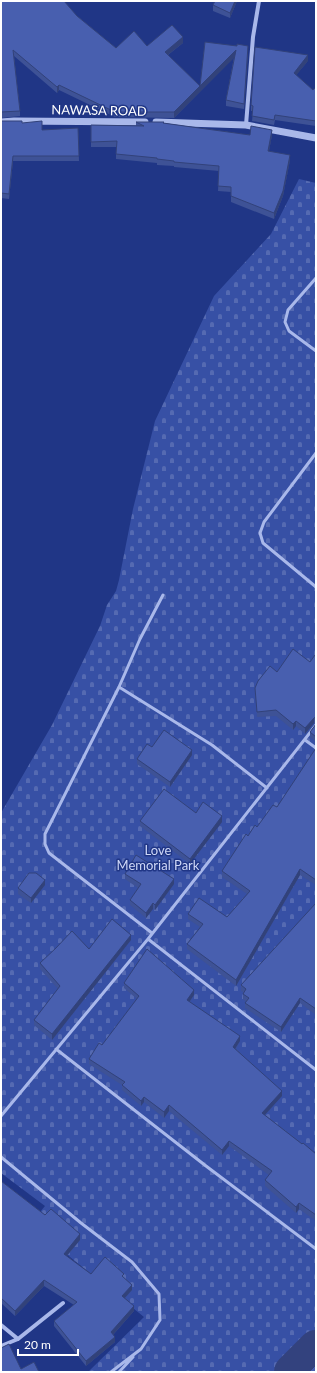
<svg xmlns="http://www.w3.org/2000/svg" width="317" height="1373" viewBox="0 0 317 1373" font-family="Lato,sans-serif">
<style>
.cemetery{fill:url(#cemetery-stones)}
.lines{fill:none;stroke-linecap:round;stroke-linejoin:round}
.river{stroke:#33427e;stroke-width:36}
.service{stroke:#a9b8ea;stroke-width:3}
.minor{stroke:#a9b8ea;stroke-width:4}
.tertiary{stroke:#a9b8ea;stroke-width:7}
.wall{fill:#3e5296}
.shaded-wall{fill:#32427a}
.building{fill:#485faf;stroke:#32427a}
.labels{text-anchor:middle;stroke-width:3;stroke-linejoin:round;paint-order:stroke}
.street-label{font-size:13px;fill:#fff;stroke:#203686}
.park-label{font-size:13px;fill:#ced7f7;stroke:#203686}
</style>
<defs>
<pattern id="cemetery-stones" width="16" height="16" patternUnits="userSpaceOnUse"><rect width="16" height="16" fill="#3750a5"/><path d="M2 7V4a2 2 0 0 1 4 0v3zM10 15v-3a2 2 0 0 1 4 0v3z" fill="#556ab2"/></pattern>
</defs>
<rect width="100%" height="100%" fill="#203686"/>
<path class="cemetery" d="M299,179L316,183V1337L277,1372H88L144,1317L70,1257L32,1222L45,1206L1,1173V813L52,725L100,626L107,605L116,591L119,580L133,509L155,421L214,296L271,234Z"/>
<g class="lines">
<path class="river" d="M292,1372L316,1348"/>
<path class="service" d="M316,278L288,310L285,322L289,331L316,351
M316,453L264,522L260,533L263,543L316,587
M119,687L212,745L267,788
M305,740L316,748
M152,933L49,853L45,844V834L119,687L140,639L163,595
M148,939L316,1070
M56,1049L206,1166L316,1249
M1,1116L148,939L316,725
M1,1157L81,1223L132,1262L159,1294L160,1320L141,1349L111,1372
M119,1372L133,1357"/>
<path class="minor" d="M246,125L253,37L259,1
M1,1325L18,1339
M1,1346L18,1339L63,1303"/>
<path class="tertiary" d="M1,122L14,121L145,122
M156,122L246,125L316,138"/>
</g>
<path class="wall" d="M1,1L77,16L116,48L183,43L168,55L200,86L205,42L248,51L244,109L226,106V100L234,57L174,118L115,117L59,90L57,93L14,56L20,111V116L1,118Z
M237,1L230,18L213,11V5Z
M308,61L296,75L313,90L316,87V126L275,120L274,125L252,121L253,111H251V105Z
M1,121L22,123L42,130L78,128L79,161H13L9,199L1,198Z
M136,122L164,123L250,135H272L269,151L290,160L283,196L274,219L231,202V192L218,191L219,171L174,167V166L157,165V163L116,159V147H91V125L136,126Z
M316,655V723H314L305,734L296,726L293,730L276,716L257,717L255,688L277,672L310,662Z
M316,724V742L310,737V732Z
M152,747L192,755L170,787L137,764V759Z
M316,748V885L300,875L236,986L187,949V944L200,927L188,919V914L227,917L247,894L222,877V871L248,836L277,807Z
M196,813L222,822L190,864L140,826V821Z
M125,874L174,884L155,910L153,909L146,918L130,905V900L138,888L125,879Z
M45,885L31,903L18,894V888Z
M316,903V1015L300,1003L281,1032L245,1008V1003L246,1002L243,999V992L241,991V985Z
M131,940L52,1040L34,1025V1020L58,989L40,969V963L89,949Z
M124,983L194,995L190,1002L240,1041L236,1049L282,1096L265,1115L302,1144L316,1154V1221L299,1209L296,1213L265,1186V1180L269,1175L229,1146L222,1155L169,1111L164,1118L144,1102L141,1106L122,1090V1085L89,1064V1059L102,1045L137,999L124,988Z
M1,1181L45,1215L80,1240L67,1256L91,1274L124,1278L132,1290L125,1298L134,1311L113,1335L115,1342L86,1366L54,1326V1321L74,1305L44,1286L15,1316L1,1303Z"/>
<path class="shaded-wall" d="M235,1H237L230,18V13Z
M183,37V43L165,57V52Z
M248,46V51L244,109V104Z
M236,50V56L174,118V112Z
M308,55V61L294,78V73Z
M59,85V90L57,93V87Z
M272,130V135L268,156V151Z
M290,155V160L283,196L274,219V213Z
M13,156V161L9,199V194Z
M314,718V723L305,734V728Z
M296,721V726L293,730V724Z
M192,750V755L170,787V782Z
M222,816V822L190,864V859Z
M300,869V875L236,986V980Z
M174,879V884L155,910V905Z
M45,880V885L31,903V898Z
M153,903V909L146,918V913Z
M131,935V940L52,1040V1034Z
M194,990V995L187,1005V1000Z
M300,998V1003L281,1032V1027Z
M240,1036V1041L233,1052V1047Z
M282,1091V1096L262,1118V1113Z
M144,1097V1102L141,1106V1101Z
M169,1105V1111L164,1118V1112Z
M229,1141V1146L222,1155V1150Z
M299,1203V1209L296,1213V1207Z
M80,1234V1240L64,1259V1254Z
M44,1280V1286L15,1316V1311Z
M132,1285V1290L122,1301V1296Z
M134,1306V1311L111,1337V1332Z
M115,1337V1342L86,1366V1361Z"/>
<path class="building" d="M1,1H64L77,16L116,48L134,31L147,46L172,25L183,37L165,52L200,86L205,42L237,46V44L248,46L244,104L226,100L236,50L174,112H115L59,85L57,87L13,50L20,111L1,112Z
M215,1H235L230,13L213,5Z
M255,47L308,55L294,73L313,90L316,87V121L275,115L274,120L252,116L253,106L251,105Z
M1,121H22V123L42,121V130L78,128L79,156H13L9,194L1,193Z
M136,122H164L163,123L250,135L251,126L272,130L268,151L290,155L283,191L274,213L231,196V187L218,186L219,166L174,162V161L157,159V158L116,154L117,141L91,142V125L144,126Z
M293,649L310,662L315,655H316V717L314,718L305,728L296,721L293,724L276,710L257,712L255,688L258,681L270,666L277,672Z
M316,724V737L310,732Z
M164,730L192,750L170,782L137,759L147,744L152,747Z
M316,748V880L300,869L236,980L187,944L203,924L188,914L199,898L227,917L250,891L222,871L246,834L248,836L255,825L257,827L273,805L277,807Z
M164,789L196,813L203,802L222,816L190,859L140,821Z
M136,855L174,879L155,905L153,903L146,913L130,900L141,884L125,874Z
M29,873H36L45,880L31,898L18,888Z
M316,903V1009L300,998L281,1027L245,1003L249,998L243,994L246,989L241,985Z
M112,919L131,935L52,1034L34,1020L60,986L40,963L56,948L72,931L89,949Z
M147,949L194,990L187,1000L240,1036L233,1047L282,1091L262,1113L302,1144L303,1143L316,1154V1215L299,1203L296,1207L265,1180L272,1171L229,1141L222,1150L169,1105L164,1112L144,1097L141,1101L122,1085L125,1082L89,1059L99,1043L102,1045L139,996L124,983Z
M1,1181L45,1215L51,1209L80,1234L64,1254L91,1274L105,1257L124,1274L122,1276L132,1285L122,1296L134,1306L111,1332L115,1337L86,1361L54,1321L77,1302L44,1280L15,1311L1,1298Z
M9,1344L21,1369L34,1362L39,1372H1V1348Z
M316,1365V1372H309Z"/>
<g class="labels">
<g class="street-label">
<text transform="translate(99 110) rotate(1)" y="5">NAWASA ROAD</text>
</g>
<g class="park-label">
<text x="158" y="855">Love<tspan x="158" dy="15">Memorial Park</tspan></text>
</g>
</g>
<rect width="317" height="1373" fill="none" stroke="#ffffff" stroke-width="4"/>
<path d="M18 1349v6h60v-6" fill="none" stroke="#ffffff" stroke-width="2"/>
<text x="24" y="1349" font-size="12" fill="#ffffff" stroke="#203686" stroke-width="3" paint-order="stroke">20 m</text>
</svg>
